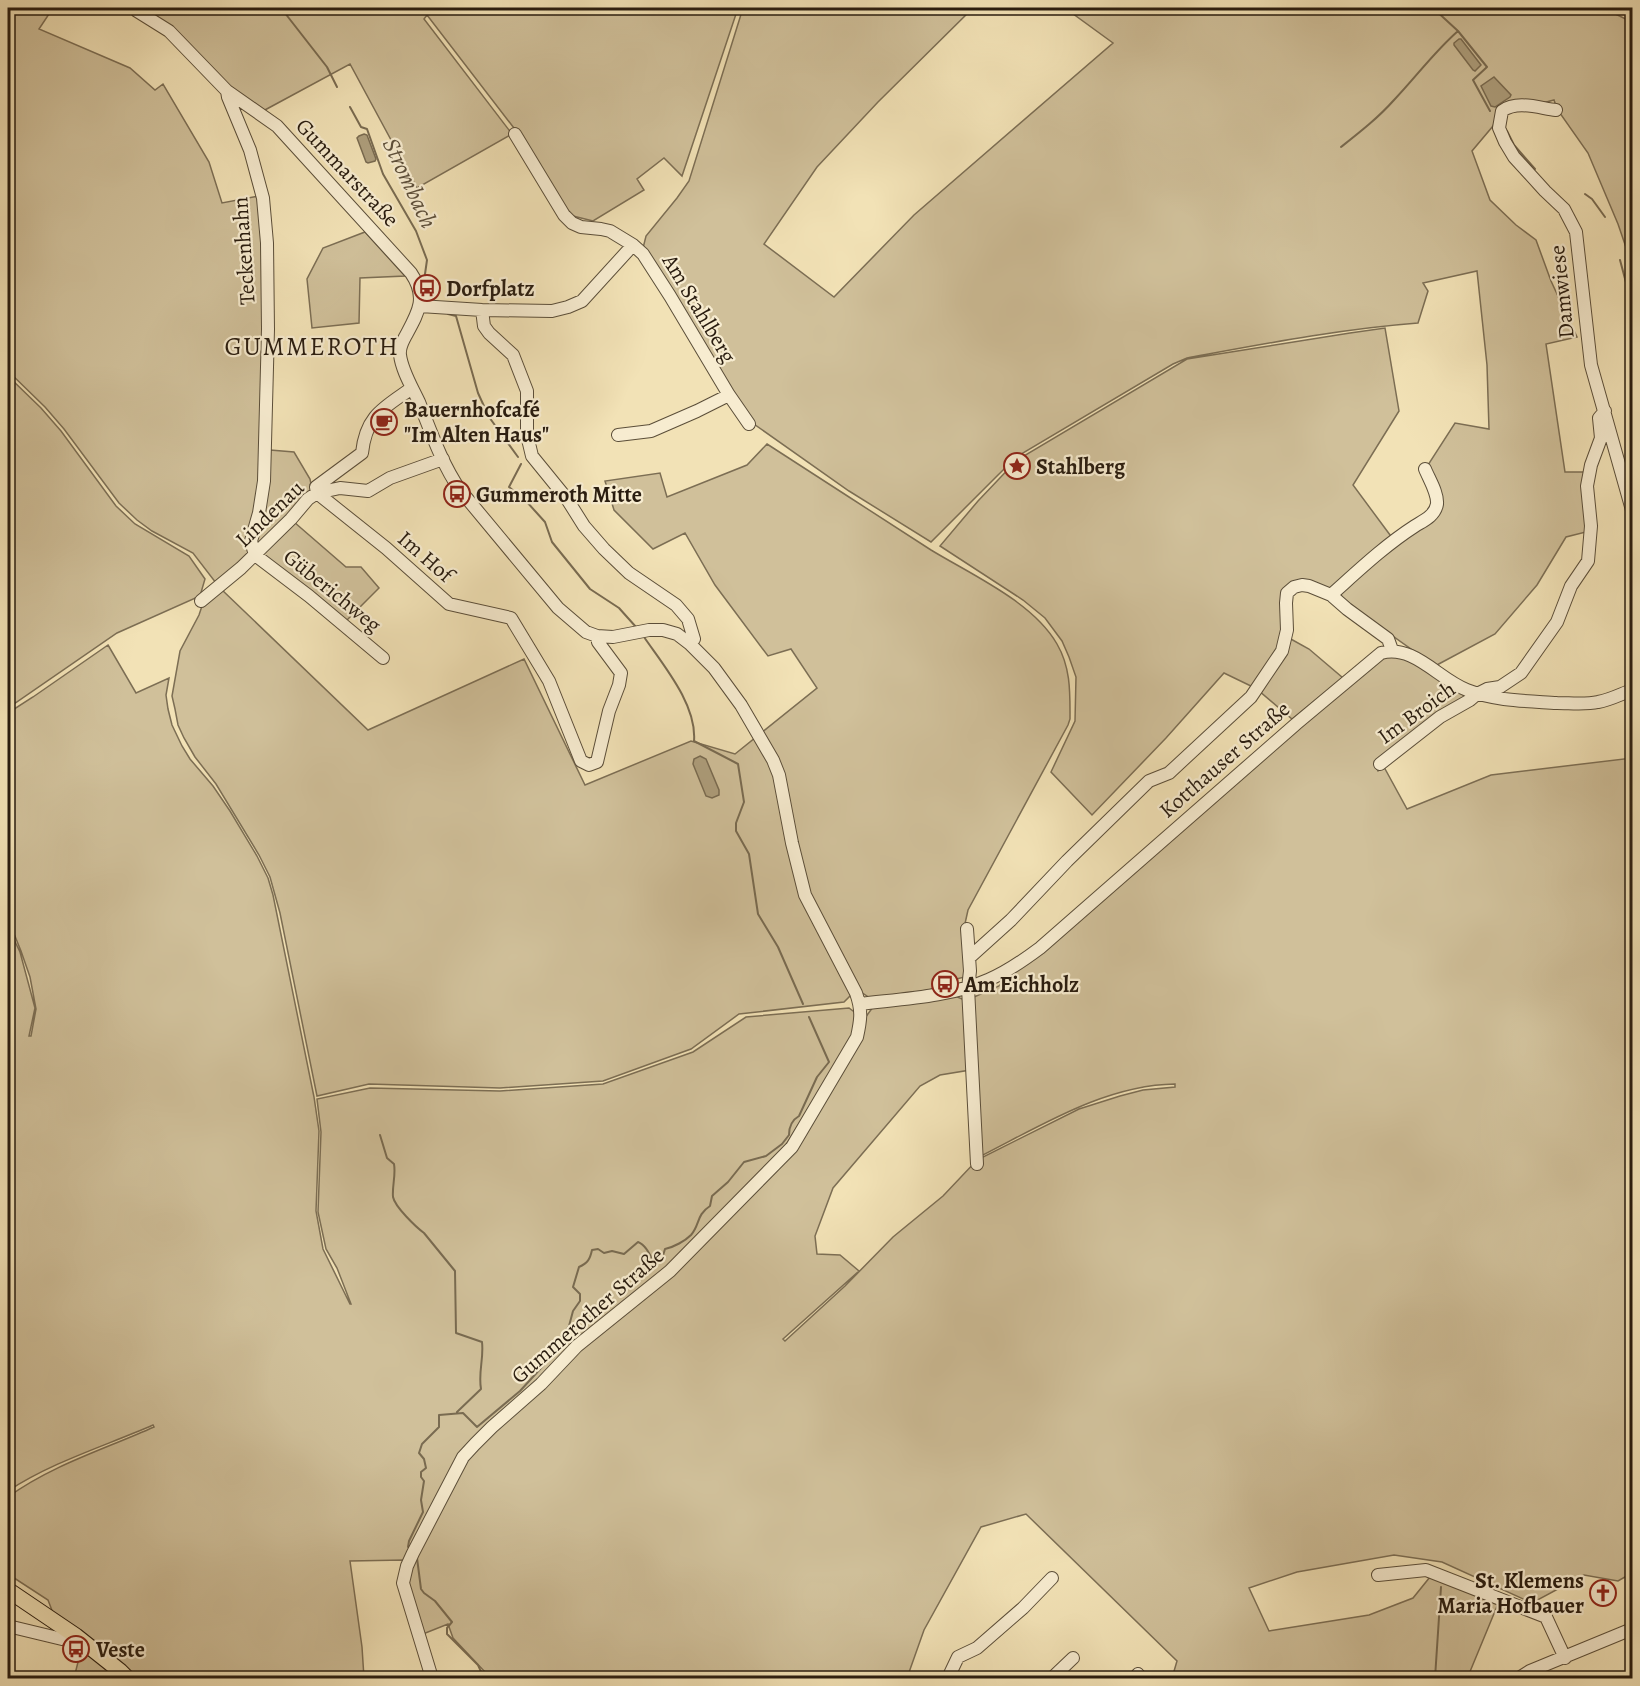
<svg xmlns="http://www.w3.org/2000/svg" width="1640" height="1686" viewBox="0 0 1640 1686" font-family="Alegreya,serif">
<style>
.green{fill:#d0c09a;stroke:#7c6e54;stroke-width:1.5}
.water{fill:#ae9f7d;stroke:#796b51;stroke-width:1.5}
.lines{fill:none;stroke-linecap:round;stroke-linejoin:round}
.stream{stroke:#796b51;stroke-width:2}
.minor-casing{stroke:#5b4e39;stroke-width:14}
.major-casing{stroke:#291c0f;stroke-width:17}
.minor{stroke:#f7ecd0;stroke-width:12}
.major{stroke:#f2e2b6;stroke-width:15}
.labels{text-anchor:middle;stroke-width:4.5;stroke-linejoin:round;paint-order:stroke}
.street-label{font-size:22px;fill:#291c0f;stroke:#f7ecd0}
.poi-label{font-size:22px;font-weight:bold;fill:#291c0f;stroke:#f7ecd0;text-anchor:start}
.water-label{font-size:24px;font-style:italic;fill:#5e503b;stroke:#f7ecd0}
.quarter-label{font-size:26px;letter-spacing:1.5px;fill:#291c0f;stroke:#f7ecd0}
</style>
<rect width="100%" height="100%" fill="#f2e2b6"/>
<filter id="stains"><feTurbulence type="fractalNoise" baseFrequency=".00333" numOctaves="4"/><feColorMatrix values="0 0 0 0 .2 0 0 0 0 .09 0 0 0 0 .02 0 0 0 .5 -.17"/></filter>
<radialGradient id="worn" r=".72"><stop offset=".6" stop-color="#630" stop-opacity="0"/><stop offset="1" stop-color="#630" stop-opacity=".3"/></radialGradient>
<path class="green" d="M8,8H53L39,29L130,68L155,90L163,84L209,162L222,203L259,196L264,243L262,480L252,554L216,583L193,553L152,531L137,520L119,503L64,429L45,407L8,371V255L10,246L9,244L8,249Z
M140,8H738L682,176L664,158L637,179L644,190L593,221L569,215L517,132L427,15L424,19L512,134L417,188L350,64L263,111L224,83Z
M743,8H977L972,9L878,102L817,167L764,244L834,297L914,215L1113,43L1065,8H1603L1632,22V265L1618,224L1588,153L1557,109L1554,100L1539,104L1500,109L1493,126L1472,151L1490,200L1516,225L1536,240L1551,281L1577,337L1546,344L1565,472H1585L1586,532L1566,537L1537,585L1495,634L1435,666L1345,602L1340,593L1438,506L1426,468L1455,423L1489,429L1487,365L1477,271L1423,283L1428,291L1418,323C1340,329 1263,344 1187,358L1173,364L1016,457L931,542L849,491L751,422L643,248L646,236L677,198L689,181Z
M365,232L405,276L360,278L359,323L312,328L307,279L323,248Z
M1385,328L1399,411L1353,485L1393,539L1336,588C1316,591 1318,573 1291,585L1280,649L1255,688L1224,673L1166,738L1092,815L1051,772L1075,721L1076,677L1069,657L1062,641L1045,618L1023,600L940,546L978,501L1017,460L1187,359L1350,333Z
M8,376L41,408L61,431L116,506L135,524L189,556L205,579L200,596L117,633L8,708Z
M767,444C822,479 876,515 931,550C972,575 1033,602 1057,644C1071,668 1070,693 1070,719L1068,725L968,910L964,928L965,977L939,983L930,990L870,998L861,992L809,893L761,733L817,688L791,649L768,656L715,585L685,533L653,549L614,510L605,481L660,473L667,497L747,465Z
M270,450L294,452L310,479L312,489L260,544H256Z
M294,522L346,567H361L379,588L345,622L261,554Z
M221,589L368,730L524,659L585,785L691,741L735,754L755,738L773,771L786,842L851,995L844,1002L739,1014L691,1049L603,1081L500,1088L369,1084L317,1096L280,913L270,877L259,855L216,784L195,757L184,738L178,725L175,709L172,696L180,651L199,615L203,603Z
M1289,638L1309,649L1343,678L1292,719L1258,690Z
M108,645L136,693L169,678L166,695L168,709L172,725L182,746L190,759L213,786L230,811L257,856L268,878L273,895L314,1097L319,1131L316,1211L323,1249L350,1304H351L337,1268L326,1249L318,1212L321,1132L317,1099L370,1088L500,1091L603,1084L693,1052L746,1017L849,1008L857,1014L854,1034L786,1145L795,1149L865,1018L873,1007L955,996L967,1001L970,1070L940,1075L920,1086L833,1188L815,1236L817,1254L840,1255L859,1271L783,1339L785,1341L845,1286L893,1237L943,1196L977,1160L1079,1109L1120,1096L1143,1090L1175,1087V1084C1104,1085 1039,1127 977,1158L974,997L999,986L1010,974L1379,658L1399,656L1415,663L1462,692L1464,697L1375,764L1378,771L1384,767L1407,809L1491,775L1632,758V1573L1618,1581L1584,1575L1532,1603L1442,1562L1394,1555L1297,1572L1249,1588L1269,1631L1369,1615L1413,1598L1430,1577L1498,1604L1469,1674L1428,1673L1421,1678H1172L1177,1661L1026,1514L981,1527L924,1630L907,1678H488L487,1674L453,1638L448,1624L423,1634L408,1582L404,1560L350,1561L362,1647L364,1678H133L53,1613L48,1600L8,1574V1497C52,1465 105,1449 154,1427L153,1425C105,1446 52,1462 8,1491V927L20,952L35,1008L29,1036H31L36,1009L30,977L21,951L8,919V713L33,697Z
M81,1650L98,1659L121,1678H74Z"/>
<path class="water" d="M1459,39H1461L1481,65L1475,71L1473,70L1454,45V43Z
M1494,77L1511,95L1510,97L1495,107L1491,106L1481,86Z
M364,134L367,135L376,159L375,161L368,163L366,162L357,138L359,136Z
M700,756L706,759L719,790V795L712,798L706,796L693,764L694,759Z"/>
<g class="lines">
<path class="stream" d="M265,8L270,11L271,8
M281,8L327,67L337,87
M1433,8L1458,31L1487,67L1473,80L1490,111
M350,107L361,127L367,129L383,174L416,231L427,260L424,281
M1507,131L1514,145L1535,169
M1341,147C1360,132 1378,118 1394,100C1416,77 1434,52 1458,31
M1585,194L1592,199L1605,217
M1620,260L1628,290L1629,340L1632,352
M448,314L456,316L478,393L489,417L518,457
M1632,356V361
M521,464L509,487L526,501L545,522L552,542L590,589L619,608L636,627
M644,637C664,666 697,705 694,741L738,764L744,802L736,823V831L749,854L758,914L778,947L803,1004
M380,1135L387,1158L394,1164C396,1175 392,1186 393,1197C395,1207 416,1227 424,1233L455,1271L456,1333L482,1342C484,1359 478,1372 481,1389L457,1412
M408,1547L409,1541L423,1512L421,1500L424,1481L421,1477V1472L426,1468L424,1459L419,1453L422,1444L439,1427V1415L463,1413L477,1427L520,1391L553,1355L559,1340L569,1326L573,1311L580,1301V1294L573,1287L579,1267C588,1263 590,1259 592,1250L598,1249L604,1253L612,1251L624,1254L638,1242C646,1245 651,1256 654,1264L661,1262L665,1249C674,1247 685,1241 691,1235C700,1225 696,1215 710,1206L712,1196L728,1182L744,1162L766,1156L782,1144L789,1135C789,1127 792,1120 799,1116L817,1077L829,1062L809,1017
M417,1558L421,1589L424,1593L435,1601L452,1622L447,1628V1634L478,1665L484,1678
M1435,1678L1441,1587"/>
<defs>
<path id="minor" d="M135,8L137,11L169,31L227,91L277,126L411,273C428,298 418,313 405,337C402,343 399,348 400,355C402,371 412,387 419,402C431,432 442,464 460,490L558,608L586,632L597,636L613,637L649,630H663L677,634L690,644L714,668L741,705L773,760L779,775L792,843L805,895L856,993C862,1010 861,1019 857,1037L792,1147L670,1271L577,1346L541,1384L492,1427L475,1444L463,1457L413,1553L407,1566L403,1583L432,1678
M227,91L228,97L250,150L263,198L267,243L268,329L264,481L259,513L251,541L255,555L309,596L383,658
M1556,110C1539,108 1517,100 1502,111L1499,128L1505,142L1514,157L1545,191L1564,209L1576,232L1591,365L1632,510
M515,134L564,215L572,223L581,227L601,229L610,231L633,245L643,254L670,296L729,395L749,424
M420,306L482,310L552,311L568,307L582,301L633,245
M482,310L484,326L489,333L513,355L527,391V435L532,456L567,499L584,526L604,549L629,573L676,605L688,619L694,639L690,644
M412,388C384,408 366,415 362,453L316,487L317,493L386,548L449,604L511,618L549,681L581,761L589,765L597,762L609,711L619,685L621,673L598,642L597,636
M618,435L651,431L697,411L729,395
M1331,595C1358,571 1384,546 1415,526C1423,521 1435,516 1437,504C1438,493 1429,479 1425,469
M201,601L241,568L291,519L308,499L317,493L340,488L368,491L390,478L443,459
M1380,764L1440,717L1470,700L1477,694L1487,689L1500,687L1521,673L1557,622L1571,586L1588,561L1591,526L1587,486L1591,465L1601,438L1599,418L1605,411
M967,929L970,971L968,988L977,1164
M970,957L1011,920L1067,861L1149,781L1169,773L1251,697L1282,651L1287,630L1286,603L1287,593L1294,587L1302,585L1309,586L1331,595L1347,609L1388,639L1392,650
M860,1004C901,999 950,997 988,980C1007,972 1024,960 1040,948L1296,724L1381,653C1414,644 1438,679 1467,690C1495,701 1527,701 1557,703C1570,703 1585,705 1598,702C1610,700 1621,694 1632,690
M1378,1575L1426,1570L1546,1617L1565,1658
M8,1626L62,1639L76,1636
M948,1678L958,1657L977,1648L1023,1608L1052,1578
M1052,1678L1073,1658
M1135,1678L1138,1674
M1519,1678L1530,1671L1632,1629"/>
<path id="major" d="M8,1590L76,1636L120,1671L127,1678"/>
</defs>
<use href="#minor" class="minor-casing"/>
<use href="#major" class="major-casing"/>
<use href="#minor" class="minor"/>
<use href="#major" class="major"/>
</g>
<defs>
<symbol id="bus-ring" viewBox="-11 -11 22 22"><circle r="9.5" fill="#f7ecd0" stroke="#8f2418" stroke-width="1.5"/><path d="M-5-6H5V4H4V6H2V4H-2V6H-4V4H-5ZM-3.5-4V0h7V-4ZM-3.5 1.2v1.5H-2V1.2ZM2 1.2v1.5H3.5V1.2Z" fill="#8f2418"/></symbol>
<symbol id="cafe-ring" viewBox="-11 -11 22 22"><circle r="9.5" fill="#f7ecd0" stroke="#8f2418" stroke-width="1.5"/><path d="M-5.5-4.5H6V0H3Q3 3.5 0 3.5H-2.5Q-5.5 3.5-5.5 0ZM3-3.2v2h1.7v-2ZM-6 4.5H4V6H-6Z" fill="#8f2418"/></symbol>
<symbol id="sight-ring" viewBox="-11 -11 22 22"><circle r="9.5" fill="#f7ecd0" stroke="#8f2418" stroke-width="1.5"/><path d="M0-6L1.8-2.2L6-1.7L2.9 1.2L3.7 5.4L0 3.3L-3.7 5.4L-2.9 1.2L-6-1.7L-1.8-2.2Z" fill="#8f2418"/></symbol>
<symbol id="church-ring" viewBox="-11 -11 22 22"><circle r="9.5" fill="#f7ecd0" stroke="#8f2418" stroke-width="1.5"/><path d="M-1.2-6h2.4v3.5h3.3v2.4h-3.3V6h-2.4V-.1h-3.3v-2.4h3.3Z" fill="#8f2418"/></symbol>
</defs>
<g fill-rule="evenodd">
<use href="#bus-ring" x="412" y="273" width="30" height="30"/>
<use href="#cafe-ring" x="369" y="407" width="30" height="30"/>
<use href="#sight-ring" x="1002" y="451" width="30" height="30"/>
<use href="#bus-ring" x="442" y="479" width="30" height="30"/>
<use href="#bus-ring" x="930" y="969" width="30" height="30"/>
<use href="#church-ring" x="1588" y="1578" width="30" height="30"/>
<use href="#bus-ring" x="61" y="1634" width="30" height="30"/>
</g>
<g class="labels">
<g class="street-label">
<text transform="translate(348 172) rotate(47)" y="8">Gummarstraße</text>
<text transform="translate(243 251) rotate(-94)" y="8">Teckenhahn</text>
<text transform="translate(1561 292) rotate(-96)" y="8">Damwiese</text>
<text transform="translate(700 308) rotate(59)" y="8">Am Stahlberg</text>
<text transform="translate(269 513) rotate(-44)" y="8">Lindenau</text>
<text transform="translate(426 556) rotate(41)" y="8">Im Hof</text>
<text transform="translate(333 590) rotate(39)" y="8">Güberichweg</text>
<text transform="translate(1416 712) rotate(-36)" y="8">Im Broich</text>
<text transform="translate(1224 759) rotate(-41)" y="8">Kotthauser Straße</text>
<text transform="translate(587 1315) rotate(-41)" y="8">Gummerother Straße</text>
</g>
<g class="poi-label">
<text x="446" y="296">Dorfplatz</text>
<text x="404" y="417">Bauernhofcafé<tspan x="404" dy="25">"Im Alten Haus"</tspan></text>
<text x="1036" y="474">Stahlberg</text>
<text x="476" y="502">Gummeroth Mitte</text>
<text x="964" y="992">Am Eichholz</text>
<text x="1584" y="1588" text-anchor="end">St. Klemens<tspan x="1584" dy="25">Maria Hofbauer</tspan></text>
<text x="96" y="1657">Veste</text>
</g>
<g class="water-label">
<text transform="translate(410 183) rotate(65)" y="8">Strombach</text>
</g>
<g class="quarter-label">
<text x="312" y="355">GUMMEROTH</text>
</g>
</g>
<rect width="1640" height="1686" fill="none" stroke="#f2e2b6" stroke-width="30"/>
<rect x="9" y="9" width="1622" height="1668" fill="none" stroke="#291c0f" stroke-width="3"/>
<rect x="15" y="15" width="1610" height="1656" fill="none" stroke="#291c0f" stroke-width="1.5"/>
<rect width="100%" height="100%" filter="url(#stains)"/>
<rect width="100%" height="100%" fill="url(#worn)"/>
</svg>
